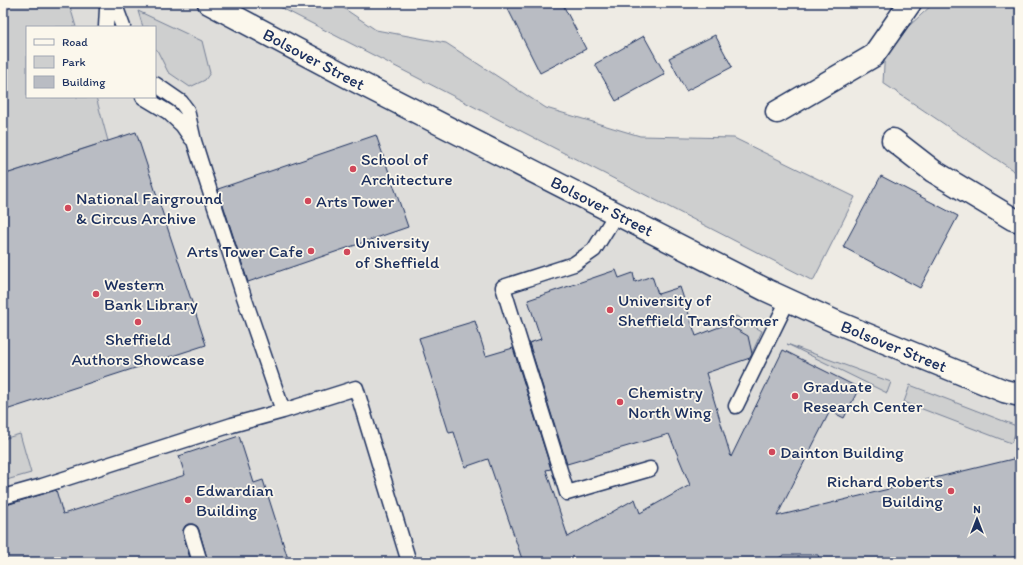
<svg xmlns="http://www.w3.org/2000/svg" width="1023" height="565" viewBox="0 0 1023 565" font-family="Itim,sans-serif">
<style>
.built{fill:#deddda}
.green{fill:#cecfcf;stroke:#747f96}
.building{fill:#b9bcc3;stroke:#1b2f5e}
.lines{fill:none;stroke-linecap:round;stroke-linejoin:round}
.service-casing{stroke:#1b2f5e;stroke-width:17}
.minor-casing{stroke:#1b2f5e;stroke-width:25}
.tertiary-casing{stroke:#1b2f5e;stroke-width:25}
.service{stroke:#fbf7ec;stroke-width:14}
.minor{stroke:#fbf7ec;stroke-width:22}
.tertiary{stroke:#fbf7ec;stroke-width:22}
.poi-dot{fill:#d1495b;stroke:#fbf7ec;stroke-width:1.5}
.labels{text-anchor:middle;stroke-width:3.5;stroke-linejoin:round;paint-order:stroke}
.street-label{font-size:17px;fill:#1b2f5e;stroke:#fbf7ec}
.poi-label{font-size:17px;fill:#1b2f5e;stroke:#fbf7ec;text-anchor:start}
</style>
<rect width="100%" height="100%" fill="#eeebe4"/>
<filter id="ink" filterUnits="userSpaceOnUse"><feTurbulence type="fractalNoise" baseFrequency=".025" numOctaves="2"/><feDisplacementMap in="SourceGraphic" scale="8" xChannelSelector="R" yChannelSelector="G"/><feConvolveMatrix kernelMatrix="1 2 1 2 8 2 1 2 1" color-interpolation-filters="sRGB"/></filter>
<g filter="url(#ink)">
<path class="built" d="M69,3H209L354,80L1020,402V562H3V481L6,480L3,469V175L108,141L96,97H155V27H76Z"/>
<path class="green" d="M3,3H69L76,27H27V97H96L108,141L3,175Z
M272,3H336L376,30L446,43L546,108L640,136L734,138L855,197L813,281Z
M934,3H1020V175L883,83L885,48Z
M138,11L202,41L210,73L205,80L190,87L168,72L157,50L155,48V27H143Z
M736,316L762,331L752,353L747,336L727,324Z
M787,344L891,382L887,393Z
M910,385L1019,427L1011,443L904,402Z
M20,434L31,473L3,481V439Z"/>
<path class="building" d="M505,3H562L586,49L540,73Z
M715,35L732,67L686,91L669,58Z
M644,36L665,74L616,101L595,64Z
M136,132L206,345L3,411V175Z
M376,135L408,227L248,282L218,189Z
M881,176L958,216L920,288L843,247Z
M616,270L619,278L633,273L635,282L652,276L658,294L680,287L696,336L727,324L748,336L752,354L750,358L706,373L731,457L783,350L859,388L844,418L830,411L777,516L1017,458L1020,471V556L997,562H820L818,555H784L772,562H523L488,459L465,467L454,432L449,433L419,338L475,321L486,356L513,348L551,469L546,470L568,537L635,499L640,513L690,485L669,434L567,464L529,343L541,339L528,300Z
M239,436L254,483L263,480L289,562H208L199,530L197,526L193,524H188L185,526L183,530V534L191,562H3V506L56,490L63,514L185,475L179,456Z"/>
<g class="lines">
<defs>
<path id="service" d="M116,3V8L123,27
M106,27L107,9L110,3
M155,84L181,102L187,110L194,141L205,176L244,297L283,411
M143,97L168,112L182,125L191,138
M616,214L594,250L574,264L503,287L567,493L650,469
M736,406L788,300
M3,497L42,486L232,425L283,411L356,388L409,562
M191,532L200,562"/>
<path id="minor" d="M777,112L873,56L910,3
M893,140L933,171L1013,219L1020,221"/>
<path id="tertiary" d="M209,3L354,80L766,290L836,322L1004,391L1020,395"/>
</defs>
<use href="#service" class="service-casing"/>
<use href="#minor" class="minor-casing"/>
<use href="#tertiary" class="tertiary-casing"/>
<use href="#service" class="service"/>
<use href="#minor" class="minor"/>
<use href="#tertiary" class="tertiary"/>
</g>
</g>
<g class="poi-dot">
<circle cx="353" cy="169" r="4"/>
<circle cx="308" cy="201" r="4"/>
<circle cx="68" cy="208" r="4"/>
<circle cx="311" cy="251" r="4"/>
<circle cx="347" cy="252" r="4"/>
<circle cx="96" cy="294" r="4"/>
<circle cx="610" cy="310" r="4"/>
<circle cx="138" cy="322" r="4"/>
<circle cx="795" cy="396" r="4"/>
<circle cx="620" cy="402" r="4"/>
<circle cx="772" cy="452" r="4"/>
<circle cx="951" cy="491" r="4"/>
<circle cx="188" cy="500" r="4"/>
</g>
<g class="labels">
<g class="street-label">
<text transform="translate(314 59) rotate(28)" y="6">Bolsover Street</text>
<text transform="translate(602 206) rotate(27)" y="6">Bolsover Street</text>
<text transform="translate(894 346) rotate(22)" y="6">Bolsover Street</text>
</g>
<g class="poi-label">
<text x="361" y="165">School of<tspan x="361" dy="20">Architecture</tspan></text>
<text x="76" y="204">National Fairground<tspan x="76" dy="20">&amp; Circus Archive</tspan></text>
<text x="316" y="207">Arts Tower</text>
<text x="355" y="248">University<tspan x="355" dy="20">of Sheffield</tspan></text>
<text x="303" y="257" text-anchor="end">Arts Tower Cafe</text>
<text x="104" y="290">Western<tspan x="104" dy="20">Bank Library</tspan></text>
<text x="618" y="306">University of<tspan x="618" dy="20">Sheffield Transformer</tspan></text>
<text x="138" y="345" text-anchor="middle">Sheffield<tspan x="138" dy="20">Authors Showcase</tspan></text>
<text x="803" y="392">Graduate<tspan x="803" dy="20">Research Center</tspan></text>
<text x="628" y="398">Chemistry<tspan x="628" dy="20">North Wing</tspan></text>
<text x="780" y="458">Dainton Building</text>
<text x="943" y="487" text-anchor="end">Richard Roberts<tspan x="943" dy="20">Building</tspan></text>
<text x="196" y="496">Edwardian<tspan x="196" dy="20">Building</tspan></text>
</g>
</g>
<rect width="1023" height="565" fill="none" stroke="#fbf7ec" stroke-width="16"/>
<rect x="8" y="8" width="1007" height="549" fill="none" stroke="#1b2f5e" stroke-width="1.5" filter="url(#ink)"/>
<rect x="26" y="26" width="130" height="72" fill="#fbf7ec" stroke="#a1a7b3"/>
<rect x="34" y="39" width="20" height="6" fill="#fbf7ec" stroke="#a1a7b3"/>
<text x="62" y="46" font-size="12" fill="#1b2f5e">Road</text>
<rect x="34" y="56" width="20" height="12" fill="#cecfcf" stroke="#a1a7b3"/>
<text x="62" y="66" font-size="12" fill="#1b2f5e">Park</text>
<rect x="34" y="76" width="20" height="12" fill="#b9bcc3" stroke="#a1a7b3"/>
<text x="62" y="86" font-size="12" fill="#1b2f5e">Building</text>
<g transform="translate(977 519)" stroke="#fbf7ec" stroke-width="3" paint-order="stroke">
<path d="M0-3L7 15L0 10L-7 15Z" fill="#1b2f5e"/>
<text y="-6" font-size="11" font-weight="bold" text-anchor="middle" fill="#1b2f5e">N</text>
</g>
</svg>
